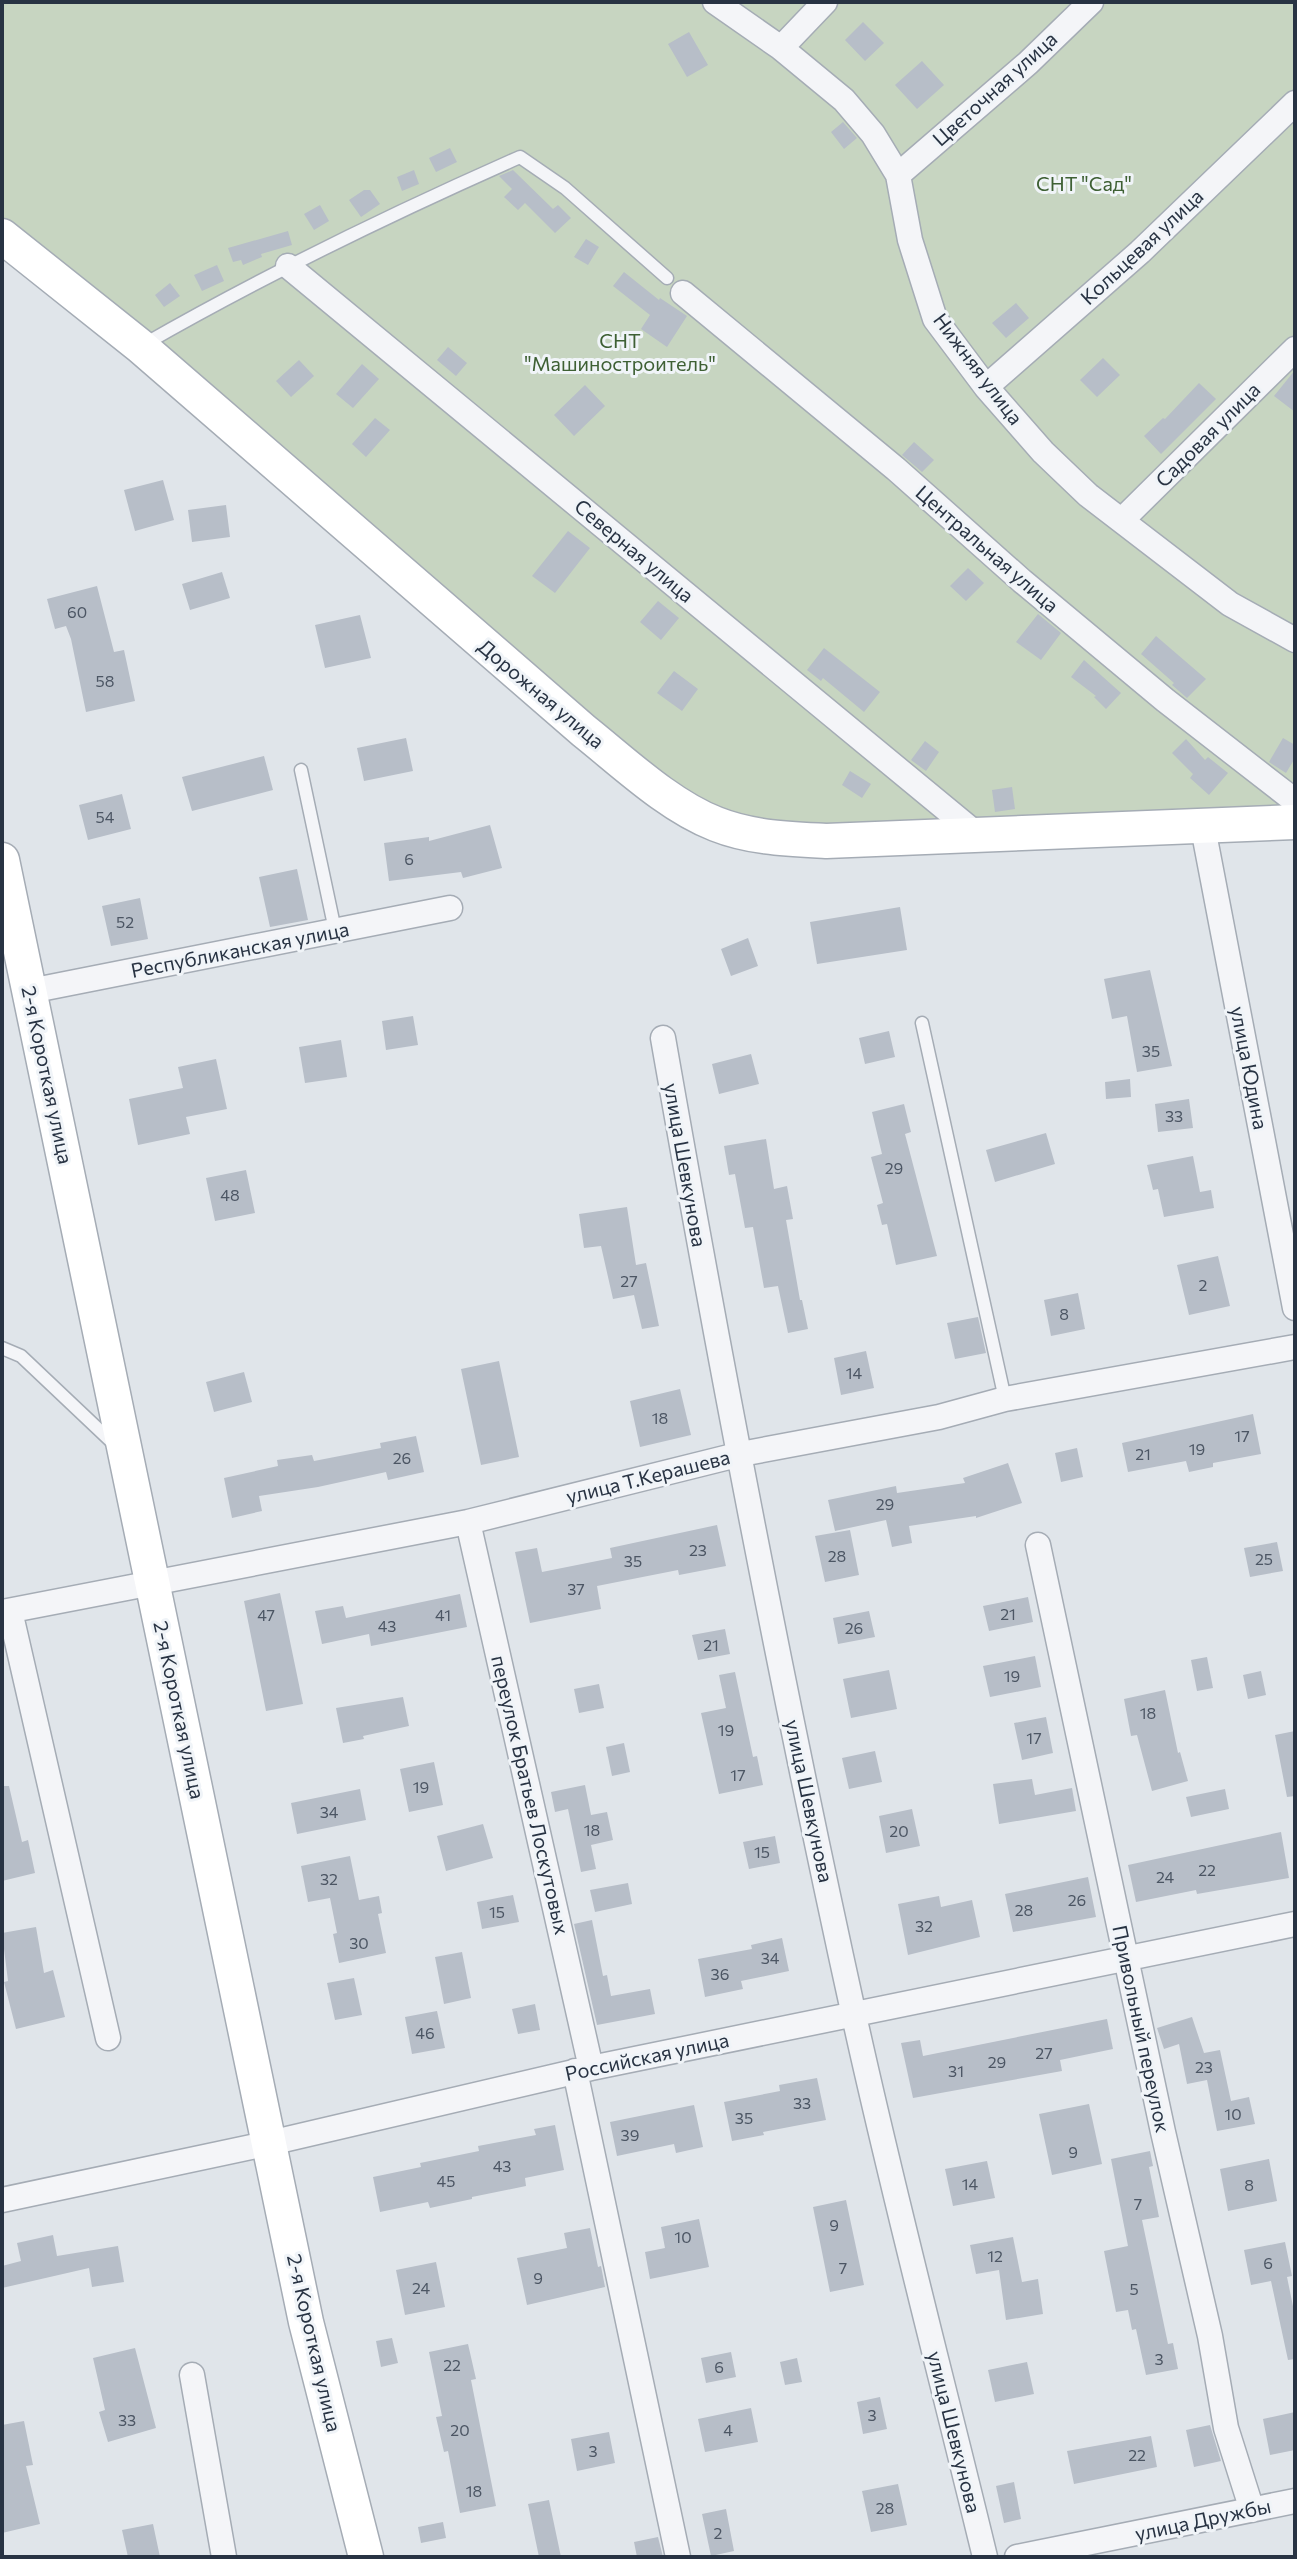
<svg xmlns="http://www.w3.org/2000/svg" width="1297" height="2559" viewBox="0 0 1297 2559" font-family="Commissioner,sans-serif">
<style>
.green{fill:#c7d5c1}
.building{fill:#b7bec8}
.lines{fill:none;stroke-linecap:round;stroke-linejoin:round}
.lane-casing{stroke:#a5acb5;stroke-width:15}
.street-casing{stroke:#a5acb5;stroke-width:27}
.secondary-casing{stroke:#a5acb5;stroke-width:37}
.lane{stroke:#f4f5f8;stroke-width:12}
.street{stroke:#f4f5f8;stroke-width:24}
.secondary{stroke:#fff;stroke-width:34}
.labels{text-anchor:middle;stroke-width:6;stroke-linejoin:round;paint-order:stroke}
.number-label{font-size:16px;fill:#4c5664}
.street-label{font-size:20px;fill:#283343;stroke:#f0f4f8}
.park-label{font-size:20px;fill:#3e6034;stroke:#f0f4f8}
</style>
<rect width="100%" height="100%" fill="#e0e5ea"/>
<path class="green" d="M2,2H1295V822L1203,828L715,824L64,266L2,216Z"/>
<path class="building" d="M863,22L884,43L865,61L845,40Z
M689,32L708,65L687,77L668,44Z
M922,61L944,85L917,109L895,85Z
M843,122L857,138L844,149L831,132Z
M450,148L457,162L436,172L429,158Z
M414,170L419,184L402,191L397,177Z
M513,170L553,209L558,205L571,218L555,233L525,203L518,210L504,197L512,189L499,176Z
M364,190H370L380,204L361,217L349,200Z
M320,205L329,221L314,230L304,214Z
M288,231L292,245L261,254L262,257L243,265L241,260L233,262L228,248Z
M586,239L599,247L588,265L574,257Z
M217,265L224,281L202,291L194,275Z
M624,272L659,300L660,298L687,316L667,347L641,329L650,315L613,286Z
M170,283L180,296L164,307L155,295Z
M1016,303L1029,318L1006,338L992,323Z
M448,347L467,363L456,376L437,360Z
M1103,358L1120,375L1097,397L1080,380Z
M299,360L314,376L291,397L276,381Z
M362,364L379,379L353,408L336,394Z
M1295,370V412L1274,396Z
M1199,383L1216,399L1161,454L1144,436L1163,418L1165,419Z
M585,385L605,406L574,436L554,415Z
M375,418L390,430L366,457L352,444Z
M914,442L934,460L922,472L902,455Z
M163,480L174,520L135,531L124,490Z
M226,505L230,537L192,542L188,510Z
M568,531L590,548L555,593L532,576Z
M968,568L984,583L966,601L950,586Z
M222,572L230,598L190,610L182,584Z
M97,586L114,652L124,650L135,701L86,712L71,639L66,626L55,629L47,599Z
M658,601L679,618L661,640L640,622Z
M1038,614L1061,633L1041,660L1016,642Z
M360,615L371,658L325,668L315,625Z
M1156,636L1206,679L1187,698L1172,685L1174,683L1141,654Z
M824,648L880,692L864,712L823,678L821,681L807,670Z
M1084,660L1121,693L1106,709L1094,697L1096,696L1071,677Z
M674,671L698,689L682,711L657,693Z
M406,738L413,771L364,781L357,748Z
M1283,738L1295,745V758L1286,773L1269,762Z
M1186,739L1205,760L1208,757L1228,773L1209,795L1190,778L1193,774L1172,753Z
M925,741L939,752L926,771L911,760Z
M264,756L273,790L192,811L182,777Z
M850,771L871,784L862,798L842,785Z
M1012,787L1015,809L995,812L992,790Z
M122,794L131,829L88,840L79,805Z
M490,825L502,868L463,878L461,872L389,881L384,843L429,837V841Z
M297,869L308,920L270,927L259,877Z
M140,898L148,939L111,946L102,906Z
M900,907L907,950L817,964L810,922Z
M748,938L758,966L731,976L721,949Z
M1150,970L1172,1066L1137,1072L1127,1016L1112,1019L1104,979Z
M413,1016L418,1045L386,1050L382,1021Z
M889,1031L895,1057L865,1064L859,1038Z
M341,1040L347,1077L305,1083L299,1047Z
M751,1054L759,1084L719,1094L712,1064Z
M216,1059L227,1109L186,1117L190,1134L138,1145L129,1099L183,1088L178,1067Z
M1130,1079L1131,1097L1106,1099L1105,1082Z
M1189,1099L1193,1128L1158,1132L1155,1104Z
M904,1104L911,1132L905,1134L937,1256L896,1265L887,1224L882,1225L877,1205L883,1203L871,1157L882,1154L872,1112Z
M1046,1133L1055,1164L995,1182L986,1150Z
M766,1139L774,1189L787,1186L793,1219L786,1220L800,1300H802L808,1329L788,1333L778,1286L764,1288L753,1227L745,1228L735,1174L729,1175L724,1146Z
M1193,1156L1200,1192L1211,1190L1214,1208L1164,1217L1158,1189L1153,1190L1147,1165Z
M246,1170L255,1213L215,1221L206,1178Z
M627,1207L636,1265L646,1263L659,1326L642,1329L634,1295L613,1299L601,1246L584,1248L579,1214Z
M1218,1256L1230,1306L1189,1315L1177,1265Z
M1078,1293L1085,1329L1051,1336L1044,1300Z
M978,1317L986,1353L955,1359L947,1323Z
M866,1351L874,1388L841,1395L834,1358Z
M499,1361L519,1457L481,1465L461,1369Z
M244,1372L252,1402L214,1412L206,1382Z
M680,1389L691,1435L640,1447L630,1401Z
M1253,1414L1261,1454L1213,1463V1467L1189,1472L1186,1461L1128,1472L1122,1443Z
M416,1436L424,1472L388,1480L386,1472L318,1487L259,1496L262,1511L232,1518L224,1478L278,1466L277,1460L312,1455L314,1461L381,1448L380,1443Z
M1077,1448L1083,1477L1061,1482L1055,1453Z
M1008,1463L1022,1503L976,1518V1516L909,1526L912,1543L892,1547L886,1520L835,1531L828,1500L896,1486L897,1493L965,1483L963,1478Z
M717,1525L726,1566L679,1575L678,1570L597,1586L601,1609L530,1623L515,1552L537,1548L542,1572L612,1558L610,1548Z
M850,1530L859,1575L825,1582L815,1536Z
M1277,1542L1283,1571L1250,1577L1244,1548Z
M280,1593L303,1704L266,1711L244,1601Z
M460,1594L467,1627L371,1646L369,1634L322,1644L315,1611L343,1606L346,1618Z
M1028,1597L1033,1622L989,1631L983,1606Z
M869,1611L875,1637L838,1644L833,1618Z
M725,1629L730,1654L698,1660L692,1635Z
M1035,1656L1041,1687L990,1697L983,1666Z
M1207,1657L1213,1688L1197,1691L1191,1660Z
M889,1670L897,1709L851,1718L843,1679Z
M1261,1671L1266,1695L1248,1699L1243,1675Z
M735,1672L753,1757L757,1756L763,1785L719,1794L701,1713L726,1708L719,1675Z
M599,1684L604,1708L579,1713L574,1689Z
M1165,1690L1178,1753L1180,1752L1188,1781L1152,1791L1137,1735L1131,1736L1124,1699Z
M403,1697L409,1726L363,1736L364,1739L343,1743L336,1708Z
M1046,1717L1053,1753L1022,1760L1014,1723Z
M1295,1731V1796L1287,1797L1275,1735Z
M624,1743L630,1772L612,1776L606,1747Z
M875,1751L882,1782L849,1789L842,1758Z
M434,1762L443,1805L409,1812L400,1769Z
M1032,1779L1035,1795L1072,1788L1076,1811L999,1824L993,1784Z
M585,1785L591,1815L607,1812L613,1840L591,1845L596,1869L581,1872L568,1809L555,1812L551,1792Z
M2,1786H9L22,1842L28,1840L35,1873L2,1881Z
M360,1789L366,1820L297,1834L291,1803Z
M1225,1789L1229,1809L1191,1817L1186,1797Z
M912,1809L920,1846L886,1853L879,1816Z
M483,1824L493,1858L446,1871L437,1836Z
M1281,1832L1289,1878L1197,1894L1196,1890L1136,1902L1128,1865Z
M775,1836L780,1863L749,1869L743,1842Z
M350,1856L359,1900L379,1896L382,1913L378,1914L386,1953L339,1963L333,1934L337,1933L330,1898L308,1902L301,1866Z
M1088,1877L1096,1917L1013,1932L1005,1894Z
M628,1883L632,1904L595,1912L590,1890Z
M513,1895L519,1922L482,1929L477,1902Z
M939,1896L941,1907L972,1900L980,1937L908,1955L898,1904Z
M592,1920L603,1976L607,1975L611,1996L650,1989L655,2014L597,2025L574,1924Z
M36,1927L44,1973L53,1970L65,2017L16,2029L4,1982L8,1981L2,1933Z
M782,1938L789,1971L741,1981L743,1989L705,1997L698,1959L752,1949L751,1945Z
M462,1952L471,1998L444,2004L435,1957Z
M354,1978L362,2015L335,2020L327,1983Z
M535,2004L540,2030L518,2034L512,2009Z
M437,2011L445,2048L412,2054L405,2017Z
M1192,2017L1204,2053L1220,2050L1231,2101L1249,2097L1255,2124L1217,2131L1207,2080L1187,2084L1179,2044L1164,2049L1157,2028Z
M1107,2019L1113,2049L1060,2060L1062,2071L913,2098L901,2043L920,2040L923,2056Z
M817,2078L826,2120L763,2132L764,2135L732,2141L724,2102L780,2091L779,2085Z
M1089,2104L1102,2164L1052,2175L1039,2114Z
M694,2105L703,2147L676,2153L674,2144L617,2156L610,2122Z
M555,2125L564,2170L525,2178L526,2186L472,2197V2199L430,2208L428,2202L380,2212L373,2177L421,2167L420,2163L479,2151L478,2146L536,2135L534,2129Z
M1150,2151L1153,2166L1149,2167L1159,2217L1142,2220L1168,2344L1173,2343L1178,2369L1146,2375L1136,2329L1132,2330L1128,2310L1116,2312L1104,2251L1128,2246L1111,2159Z
M1269,2159L1277,2201L1228,2211L1220,2169Z
M987,2161L995,2198L953,2206L945,2169Z
M846,2200L864,2285L830,2292L813,2207Z
M699,2219L709,2267L650,2279L645,2252L665,2248L661,2227Z
M590,2228L598,2267L601,2266L605,2287L527,2305L517,2258L567,2248L564,2233Z
M53,2235L57,2256L118,2246L124,2282L92,2287L89,2268L2,2288V2266L21,2261L17,2243Z
M1013,2237L1022,2282L1038,2279L1043,2314L1006,2320L999,2270L976,2274L970,2245Z
M1285,2242L1292,2276L1287,2277L1295,2316V2359L1288,2360L1271,2281L1251,2285L1244,2250Z
M436,2262L445,2307L405,2315L396,2270Z
M392,2338L398,2363L381,2367L376,2341Z
M468,2344L476,2379L471,2380L496,2506L460,2513L448,2451L444,2452L436,2417L442,2416L429,2352Z
M135,2348L156,2428L108,2442L99,2412L105,2410L93,2358Z
M731,2352L736,2377L706,2383L701,2358Z
M797,2358L802,2382L785,2385L780,2362Z
M1027,2362L1034,2394L995,2402L988,2370Z
M880,2397L887,2429L863,2434L857,2402Z
M751,2408L758,2442L705,2452L698,2419Z
M1295,2412V2450L1270,2455L1263,2419Z
M24,2421L33,2465L26,2466L40,2524L2,2533V2425Z
M1210,2425L1221,2461L1194,2467L1186,2430Z
M609,2432L615,2463L577,2471L571,2439Z
M1151,2436L1157,2467L1074,2484L1067,2451Z
M1014,2482L1021,2519L1004,2523L996,2486Z
M898,2484L907,2525L871,2532L862,2491Z
M549,2500L561,2557H539L528,2504Z
M726,2509L734,2551L711,2556L702,2514Z
M443,2522L446,2538L421,2543L418,2527Z
M153,2524L160,2557H128L122,2530Z
M658,2537L663,2557H637L634,2542Z"/>
<g class="lines">
<defs>
<path id="lane" d="M143,345C265,275 391,214 520,157L565,188L667,278
M301,770L335,930
M922,1023L1005,1399
M2,1348L21,1356L114,1444"/>
<path id="street" d="M715,2L781,48L844,100L873,134L898,175L910,240L935,319L986,387L1043,452L1088,495L1230,604L1295,640
M781,48L825,2
M898,175L1028,63L1091,2
M288,266L980,837
M683,293L896,469L1022,581L1165,700L1295,801
M986,387L1140,252L1295,103
M1122,520L1295,349
M1203,828L1295,1308
M30,991L450,908
M663,1038C720,1364 782,1688 853,2011C893,2194 941,2375 985,2557
M468,1522L591,2068
M1038,1545L1163,2132L1210,2336L1226,2428L1252,2510
M10,1611L108,2038
M2,1612L468,1522L741,1454L939,1417L1005,1399L1295,1347
M575,2071L678,2557
M2,2200L270,2143L591,2068L1295,1924
M192,2375L224,2557
M1017,2557L1295,2501"/>
<path id="secondary" d="M2,236L140,346L584,731C623,762 669,806 716,824C751,838 789,839 826,841L1295,822
M2,860L306,2322L366,2557"/>
</defs>
<use href="#lane" class="lane-casing"/>
<use href="#street" class="street-casing"/>
<use href="#secondary" class="secondary-casing"/>
<use href="#lane" class="lane"/>
<use href="#street" class="street"/>
<use href="#secondary" class="secondary"/>
</g>
<g class="labels">
<g class="number-label">
<text x="77" y="618">60</text>
<text x="105" y="687">58</text>
<text x="105" y="823">54</text>
<text x="409" y="865">6</text>
<text x="125" y="928">52</text>
<text x="1151" y="1057">35</text>
<text x="1174" y="1122">33</text>
<text x="894" y="1174">29</text>
<text x="230" y="1201">48</text>
<text x="629" y="1287">27</text>
<text x="1203" y="1291">2</text>
<text x="1064" y="1320">8</text>
<text x="854" y="1379">14</text>
<text x="660" y="1424">18</text>
<text x="1242" y="1442">17</text>
<text x="1197" y="1455">19</text>
<text x="1143" y="1460">21</text>
<text x="402" y="1464">26</text>
<text x="885" y="1510">29</text>
<text x="698" y="1556">23</text>
<text x="837" y="1562">28</text>
<text x="1264" y="1565">25</text>
<text x="633" y="1567">35</text>
<text x="576" y="1595">37</text>
<text x="1008" y="1620">21</text>
<text x="266" y="1621">47</text>
<text x="443" y="1621">41</text>
<text x="387" y="1632">43</text>
<text x="854" y="1634">26</text>
<text x="711" y="1651">21</text>
<text x="1012" y="1682">19</text>
<text x="1148" y="1719">18</text>
<text x="726" y="1736">19</text>
<text x="1034" y="1744">17</text>
<text x="738" y="1781">17</text>
<text x="421" y="1793">19</text>
<text x="329" y="1818">34</text>
<text x="592" y="1836">18</text>
<text x="899" y="1837">20</text>
<text x="762" y="1858">15</text>
<text x="1207" y="1876">22</text>
<text x="1165" y="1883">24</text>
<text x="329" y="1885">32</text>
<text x="1077" y="1906">26</text>
<text x="1024" y="1916">28</text>
<text x="497" y="1918">15</text>
<text x="924" y="1932">32</text>
<text x="359" y="1949">30</text>
<text x="770" y="1964">34</text>
<text x="720" y="1980">36</text>
<text x="425" y="2039">46</text>
<text x="1044" y="2059">27</text>
<text x="997" y="2068">29</text>
<text x="1204" y="2073">23</text>
<text x="956" y="2077">31</text>
<text x="802" y="2109">33</text>
<text x="1233" y="2120">10</text>
<text x="744" y="2124">35</text>
<text x="630" y="2141">39</text>
<text x="1073" y="2158">9</text>
<text x="502" y="2172">43</text>
<text x="446" y="2187">45</text>
<text x="970" y="2190">14</text>
<text x="1249" y="2191">8</text>
<text x="1138" y="2210">7</text>
<text x="834" y="2231">9</text>
<text x="683" y="2243">10</text>
<text x="995" y="2262">12</text>
<text x="1268" y="2269">6</text>
<text x="843" y="2274">7</text>
<text x="538" y="2284">9</text>
<text x="421" y="2294">24</text>
<text x="1134" y="2295">5</text>
<text x="1159" y="2365">3</text>
<text x="452" y="2371">22</text>
<text x="719" y="2373">6</text>
<text x="872" y="2421">3</text>
<text x="127" y="2426">33</text>
<text x="460" y="2436">20</text>
<text x="728" y="2436">4</text>
<text x="593" y="2457">3</text>
<text x="1137" y="2461">22</text>
<text x="474" y="2497">18</text>
<text x="885" y="2514">28</text>
<text x="718" y="2539">2</text>
</g>
<g class="street-label">
<text transform="translate(995 89) rotate(-42)" y="7">Цветочная улица</text>
<text transform="translate(1142 247) rotate(-43)" y="7">Кольцевая улица</text>
<text transform="translate(978 369) rotate(53)" y="7">Нижняя улица</text>
<text transform="translate(1208 435) rotate(-45)" y="7">Садовая улица</text>
<text transform="translate(987 549) rotate(41)" y="7">Центральная улица</text>
<text transform="translate(634 551) rotate(40)" y="7">Северная улица</text>
<text transform="translate(541 694) rotate(40)" y="7">Дорожная улица</text>
<text transform="translate(240 950) rotate(-11)" y="7">Республиканская улица</text>
<text transform="translate(1249 1068) rotate(79)" y="7">улица Юдина</text>
<text transform="translate(47 1075) rotate(78)" y="7">2-я Короткая улица</text>
<text transform="translate(685 1165) rotate(80)" y="7">улица Шевкунова</text>
<text transform="translate(648 1477) rotate(-14)" y="7">улица Т.Керашева</text>
<text transform="translate(179 1710) rotate(78)" y="7">2-я Короткая улица</text>
<text transform="translate(530 1795) rotate(77)" y="7">переулок Братьев Лоскутовых</text>
<text transform="translate(809 1801) rotate(78)" y="7">улица Шевкунова</text>
<text transform="translate(1141 2029) rotate(78)" y="7">Привольный переулок</text>
<text transform="translate(647 2057) rotate(-12)" y="7">Российская улица</text>
<text transform="translate(314 2343) rotate(77)" y="7">2-я Короткая улица</text>
<text transform="translate(954 2432) rotate(76)" y="7">улица Шевкунова</text>
<text transform="translate(1203 2520) rotate(-12)" y="7">улица Дружбы</text>
</g>
<g class="park-label">
<text x="1084" y="191">СНТ "Сад"</text>
<text x="620" y="348">СНТ<tspan x="620" dy="23">"Машиностроитель"</tspan></text>
</g>
</g>
<rect width="1297" height="2559" fill="none" stroke="#283343" stroke-width="8"/>
</svg>
